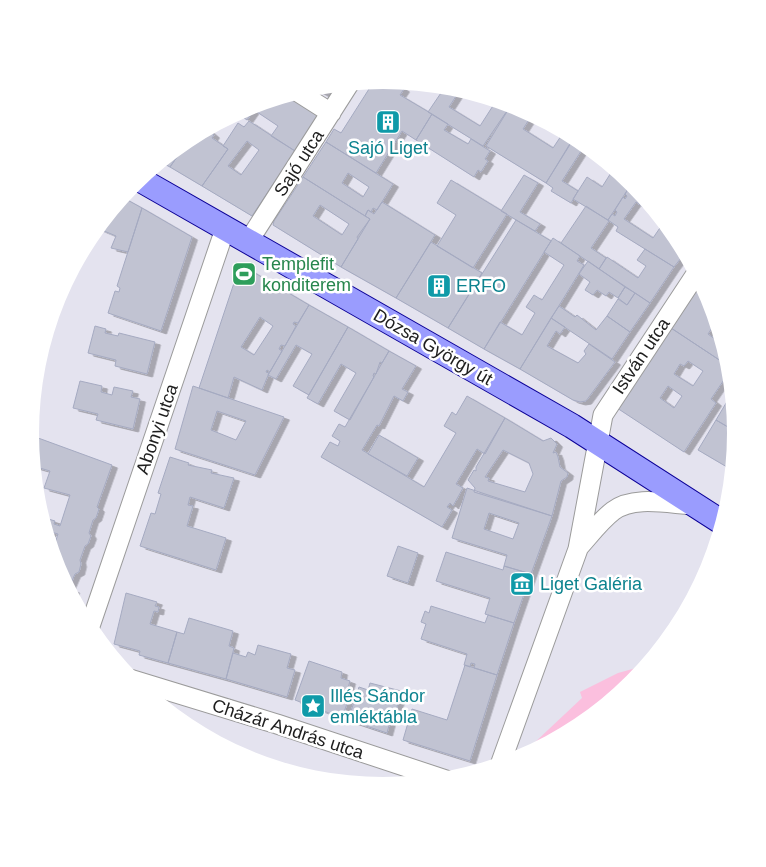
<svg xmlns="http://www.w3.org/2000/svg" width="766" height="867" viewBox="0 0 766 867" font-family="Helvetica,sans-serif">
<style>
.park{fill:#fbbfde}
.building{fill:#c1c3d2;stroke:#a5aac1;fill-rule:evenodd;filter:url(#shadow)}
.lines{fill:none;stroke-linecap:round;stroke-linejoin:round}
.minor-casing{stroke:#9b9b9b;stroke-width:21}
.major-casing{stroke:#0b0097;stroke-width:26}
.minor{stroke:#fff;stroke-width:19}
.major{stroke:#9a9cfe;stroke-width:24}
.labels{text-anchor:middle;stroke-width:5;stroke-linejoin:round;paint-order:stroke}
.culture-label{font-size:18px;fill:#0d838f;stroke:#fff;text-anchor:start}
.street-label{font-size:18px;fill:#1e1e1e;stroke:#fff}
.leisure-label{font-size:18px;fill:#27864d;stroke:#fff;text-anchor:start}
</style>
<defs>
<filter id="shadow"><feDropShadow dx="5.5" dy="3" stdDeviation="0" flood-color="#0004"/></filter>
</defs>
<rect width="100%" height="100%" fill="#e4e3ef"/>
<path class="park" d="M647,665C614,706 574,730 529,754L532,745L582,698L580,692L618,673Z"/>
<path class="building" d="M383,81H391L404,89L400,95L432,114L416,140L402,131L376,173L326,142L334,129L341,133L369,89L364,86L366,82Z
M329,86L324,94L313,88L314,87Z
M445,87L460,90L449,107L480,126L496,101L511,105L483,146L428,112Z
M289,95L320,113L295,151L271,136L278,126L254,110L247,120L237,113L248,107Z
M516,107L532,115L523,129L553,148L563,133L560,130L574,137L573,139L570,137L567,141L571,143L546,183L486,146L508,110L512,113Z
M432,114L448,124L444,130L468,144L471,139L490,151L485,159L488,161L481,172L478,170L474,177L416,140Z
M249,121L295,151L252,216L202,186L228,149L223,146L238,123L244,127ZM247,141L259,150L241,175L228,166Z
M207,129L214,135L212,138L228,149L202,186L170,167L190,138Z
M574,137L585,145L562,181L578,191L571,203L551,191L553,188L546,183Z
M190,138L170,167L161,162L187,140Z
M326,142L393,184L377,210L373,208L371,212L368,210L365,216L303,177ZM348,173L369,187L363,197L342,183Z
M614,168L632,183L608,220L573,199L587,177L602,187Z
M524,175L538,183L520,212L540,224L535,231L501,211Z
M303,177L370,219L357,237L358,239L341,267L273,225L274,221ZM320,205L349,224L342,235L313,216Z
M451,180L507,214L473,268L437,246L456,215L437,203Z
M632,183L664,222L636,202L624,219L653,238L664,222L677,238L685,253L674,267L616,231L618,227L608,220L612,214L615,216L617,212L615,210L623,197L625,199L627,196L625,194Z
M122,197L142,208L128,252L111,248L116,236L97,228Z
M382,202L435,235L396,298L341,267L370,219L365,216L368,210L374,214Z
M586,206L609,221L591,248L606,258L599,269L561,243Z
M142,208L192,237L161,331L108,313L115,291L119,292L120,288L117,286Z
M516,220L551,241L484,349L448,328Z
M553,238L580,256L577,261L584,265L520,369L484,349L500,322L522,335L535,313L526,307L534,295L542,300L564,265L544,252Z
M431,242L482,273L448,328L396,298Z
M645,249L674,267L650,303L599,269L607,257L638,278L646,266L637,260Z
M588,261L625,287L618,298L609,292L606,296L597,290L593,295L585,290L590,282L579,274Z
M243,266L309,305L298,323L294,322L293,324L296,326L285,346L281,345L279,349L282,351L270,372L267,370L266,372L269,373L262,390L234,377L228,398L199,388L237,274L236,270ZM260,317L273,326L254,355L241,347Z
M699,286L704,289L709,299L716,322L708,334L723,345L730,367L671,328Z
M625,287L635,293L627,305L618,298Z
M635,293L650,303L630,332L607,316L618,299L627,305Z
M309,305L348,327L309,395L293,386L312,354L296,345L276,379L268,375Z
M559,306L575,317L577,315L596,330L607,316L630,332L612,359L551,318Z
M551,318L565,327L560,334L556,331L547,346L578,363L586,354L584,351L589,344L615,362L586,401L580,402L573,400L520,369Z
M95,326L106,329L105,333L118,336L119,333L155,342L147,374L115,366L116,360L88,353Z
M348,327L389,351L382,363L380,362L376,374L374,373L373,376L374,377L350,420L334,411L356,373L341,364L318,404L307,398Z
M671,328L730,367V371L711,399L716,403L684,452L617,408ZM688,361L703,371L693,386L674,374L680,364L684,366ZM668,386L682,396L674,408L660,398Z
M389,351L416,366L402,389L408,392L403,401L394,396L379,426L377,425L362,450L424,487L456,433L444,426L452,412L456,415L467,396L505,418L485,454L477,449L456,484L463,488L453,506L450,503L447,507L452,510L442,527L321,457L330,442L338,446L340,441L332,436L339,424L345,427Z
M80,381L102,386L101,392L112,395L114,387L133,391L131,397L140,399L133,429L96,420L98,414L73,408Z
M193,386L284,417L255,475L175,449ZM217,411L246,421L236,440L211,430Z
M732,393L735,420L730,428L716,420Z
M505,418L543,441L551,438L557,444L553,453L556,452L558,457L560,467L568,473L567,477L561,481L552,516L474,492L475,488L468,480L474,470L476,471V467ZM503,450L529,463L533,474L525,492L488,481L489,478L485,477Z
M716,420L736,432L733,466L729,464L727,467L698,450Z
M30,435L112,465L97,507L99,509L96,518L93,520L89,533L91,536L88,544L85,546L80,560L81,564L79,572L75,574L69,588L74,590L72,597L57,568L52,552L58,534L51,532L50,534L46,533L43,524L45,518L55,521L54,524L60,526L70,495L44,488L50,471L33,466Z
M379,435L418,458L407,476L368,454Z
M170,457L189,463L188,465L212,470L211,473L234,478L224,508L190,497L188,505L193,506L187,526L226,538L216,570L140,546L151,513L155,514L161,494L158,493Z
M467,488L552,516L531,574L504,566L507,555L452,538ZM489,513L519,523L513,539L484,529Z
M398,546L418,553L408,583L387,576Z
M446,552L503,570L504,566L531,574L514,623L485,614L490,598L436,581Z
M126,593L157,602L155,606L159,607L158,612L154,611L150,624L177,632L168,663L139,655L140,651L114,644Z
M431,606L485,623L488,615L514,623L497,675L474,668L475,664L471,663L470,667L464,665L467,654L421,639L426,624L421,622L425,611L429,613Z
M189,618L233,631L229,646L234,648L226,679L168,663L177,632L184,634Z
M258,645L291,654L287,668L295,670L287,697L226,679L233,653L246,657L248,652L255,655Z
M309,661L342,672L341,678L350,681L348,688L352,689L342,718L295,700Z
M465,665L497,675L470,761L403,740L412,709L447,720Z
M370,683L401,691L394,719L391,718L387,733L348,720L359,687L368,690Z
M235,750L261,758L259,763L248,760L234,752Z
M278,766L323,781L277,768Z"/>
<g class="lines">
<defs>
<path id="minor" d="M298,92L331,113
M248,242L349,84
M578,548C589,536 600,521 613,511C634,495 670,504 694,505
M89,629L225,229
M130,679L277,724L446,780
M500,765L578,549L603,415L696,274"/>
<path id="major" d="M139,179L572,426L723,523"/>
</defs>
<use href="#minor" class="minor-casing"/>
<use href="#major" class="major-casing"/>
<use href="#minor" class="minor"/>
<use href="#major" class="major"/>
</g>
<defs>
<symbol id="building-square" viewBox="-11 -11 22 22"><rect x="-9" y="-9" width="18" height="18" rx="4" fill="#0f9aa8" stroke="#fff"/><path d="M-4-6H4V6H1V3H-1V6H-4ZM-2.5-4.3h1.7v1.8h-1.7ZM.8-4.3h1.7v1.8H.8ZM-2.5-1h1.7V.8h-1.7ZM.8-1h1.7V.8H.8Z" fill="#fff"/></symbol>
<symbol id="stadium-square" viewBox="-11 -11 22 22"><rect x="-9" y="-9" width="18" height="18" rx="4" fill="#2e9e5b" stroke="#fff"/><path d="M0-5a6.5 5 0 1 0 0 10a6.5 5 0 1 0 0-10ZM-3.5-1.8h7v3.6h-7Z" fill="#fff"/></symbol>
<symbol id="museum-square" viewBox="-11 -11 22 22"><rect x="-9" y="-9" width="18" height="18" rx="4" fill="#0f9aa8" stroke="#fff"/><path d="M0-6L6-3V-2H-6V-3ZM-5-1h2V3h-2ZM-1-1h2V3h-2ZM3-1h2V3H3ZM-6 4H6V6H-6Z" fill="#fff"/></symbol>
<symbol id="sight-square" viewBox="-11 -11 22 22"><rect x="-9" y="-9" width="18" height="18" rx="4" fill="#0f9aa8" stroke="#fff"/><path d="M0-6L1.8-2.2L6-1.7L2.9 1.2L3.7 5.4L0 3.3L-3.7 5.4L-2.9 1.2L-6-1.7L-1.8-2.2Z" fill="#fff"/></symbol>
</defs>
<g fill-rule="evenodd">
<use href="#building-square" x="374" y="108" width="28" height="28"/>
<use href="#stadium-square" x="230" y="260" width="28" height="28"/>
<use href="#building-square" x="425" y="272" width="28" height="28"/>
<use href="#museum-square" x="508" y="570" width="28" height="28"/>
<use href="#sight-square" x="299" y="692" width="28" height="28"/>
</g>
<g class="labels">
<g class="culture-label">
<text x="388" y="154" text-anchor="middle">Sajó Liget</text>
<text x="456" y="292">ERFO</text>
<text x="540" y="590">Liget Galéria</text>
<text x="330" y="702">Illés Sándor<tspan x="330" dy="21">emléktábla</tspan></text>
</g>
<g class="street-label">
<text transform="translate(299 163) rotate(-57)" y="6">Sajó utca</text>
<text transform="translate(433 347) rotate(30)" y="6">Dózsa György út</text>
<text transform="translate(641 356) rotate(-56)" y="6">István utca</text>
<text transform="translate(157 429) rotate(-71)" y="6">Abonyi utca</text>
<text transform="translate(288 729) rotate(18)" y="6">Cházár András utca</text>
</g>
<g class="leisure-label">
<text x="262" y="270">Templefit<tspan x="262" dy="21">konditerem</tspan></text>
</g>
</g>
<path d="M0 0H766V867H0ZM39 433a344 344 0 1 1 688 0a344 344 0 1 1-688 0Z" fill="#fff" fill-rule="evenodd"/>
</svg>
